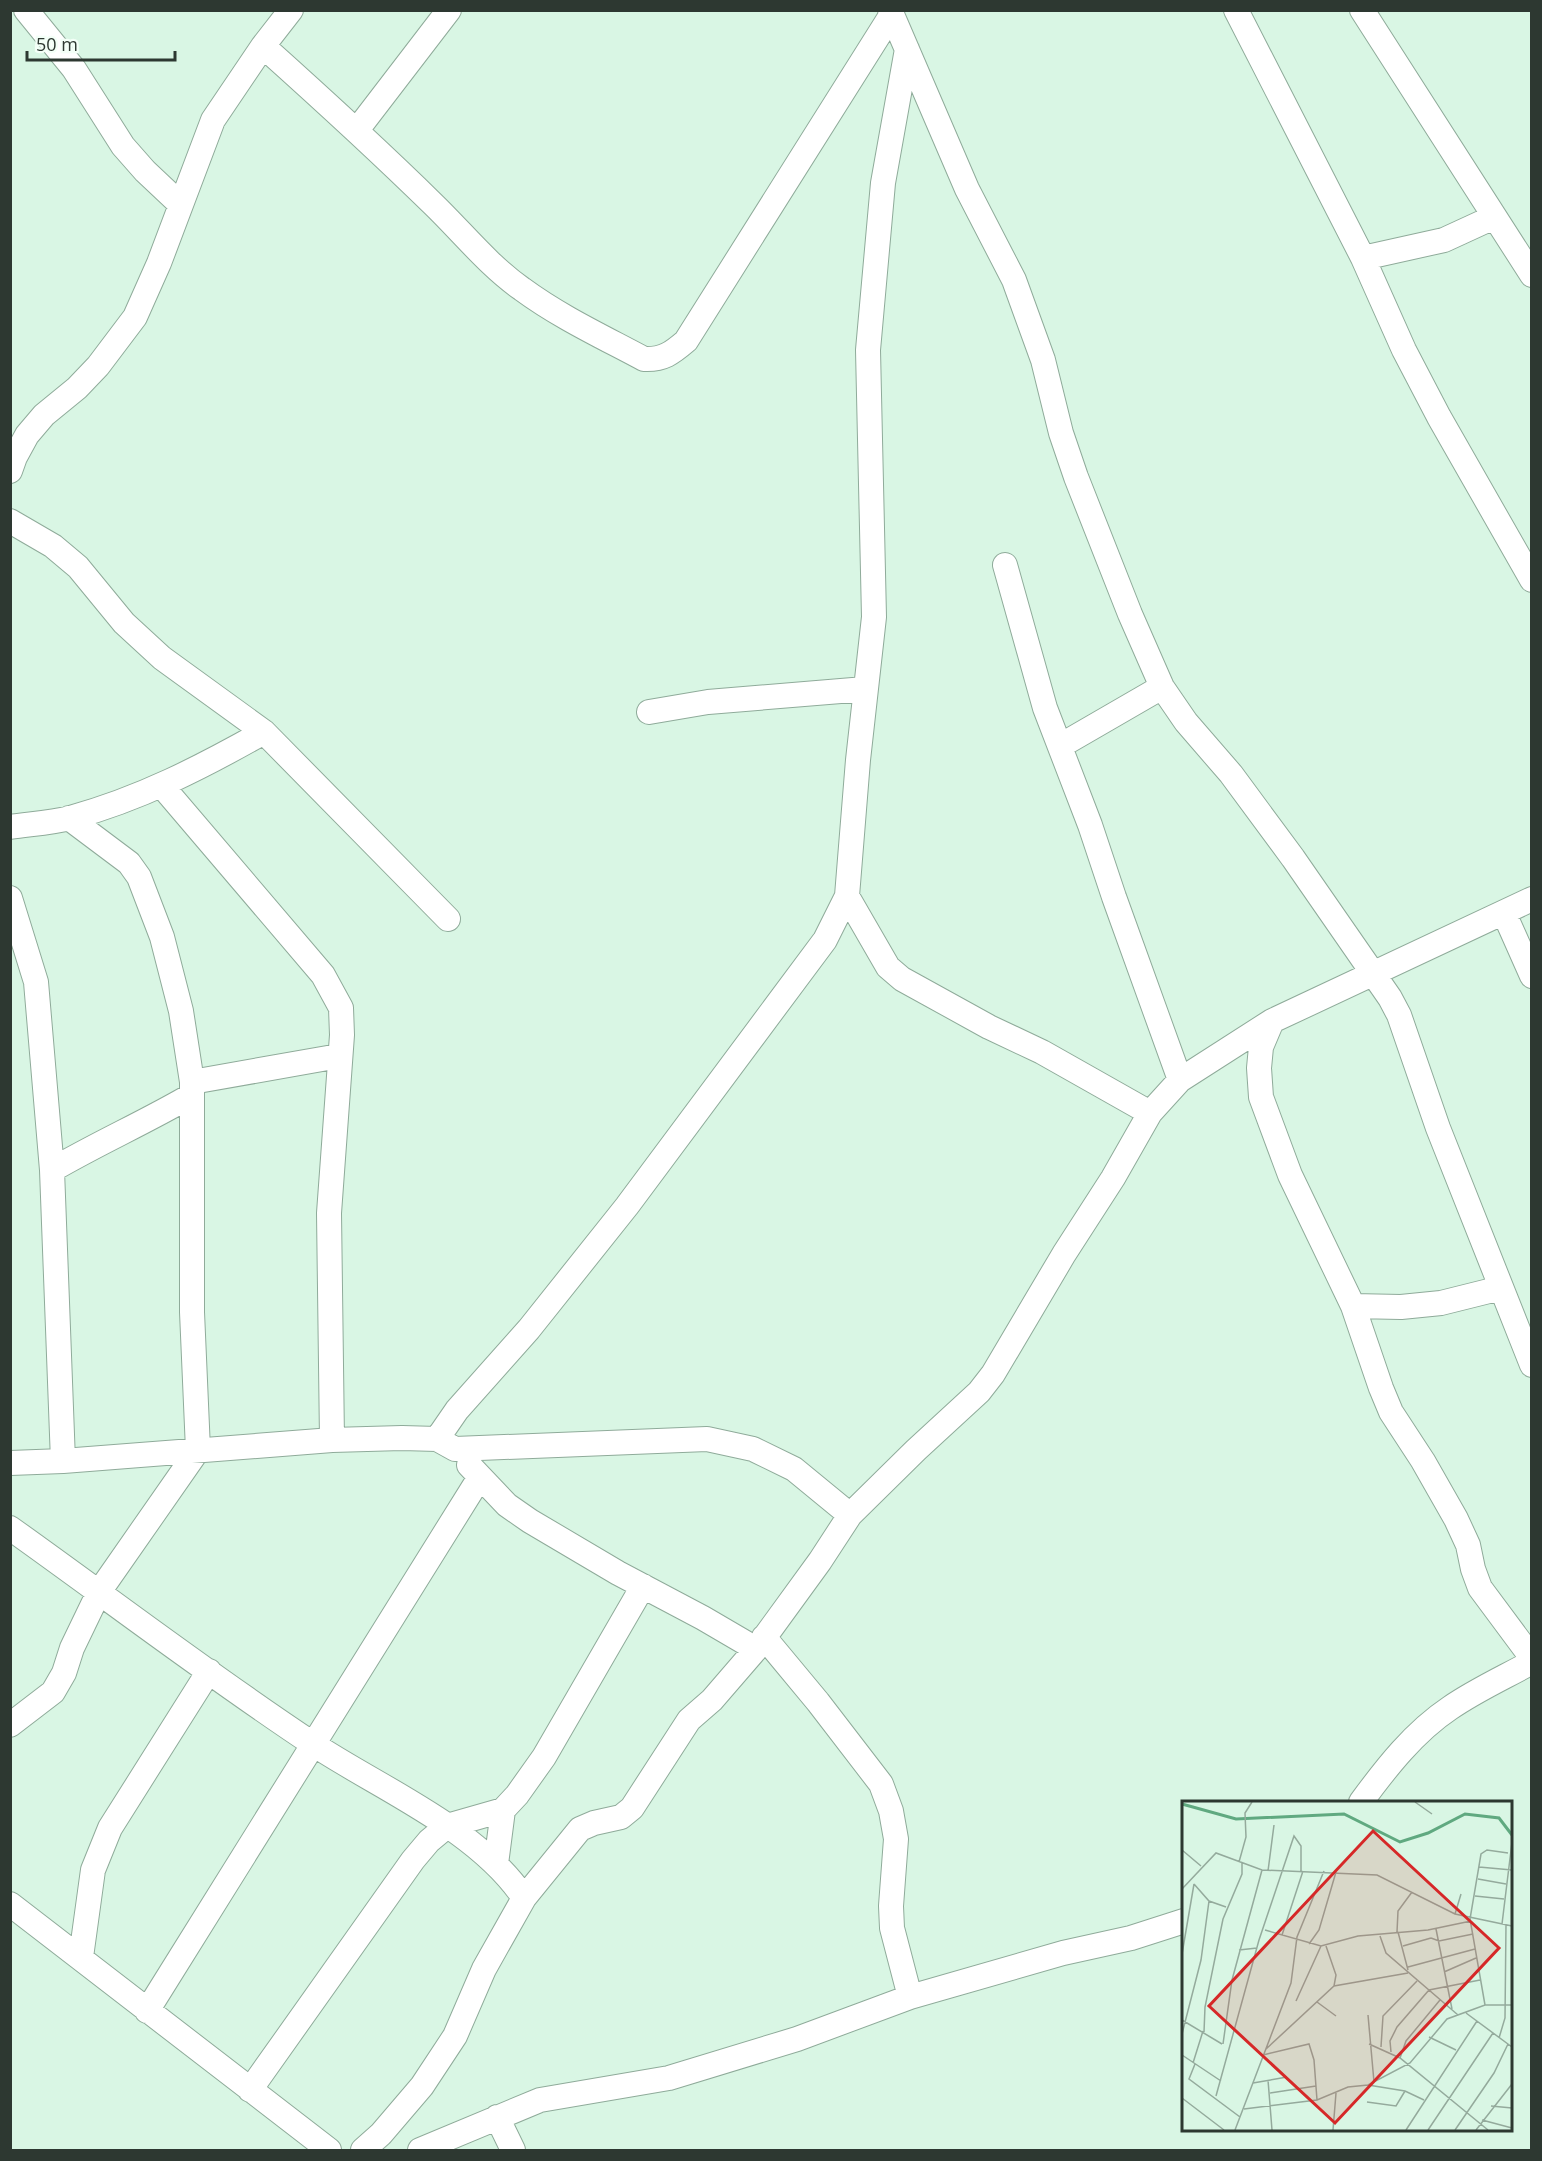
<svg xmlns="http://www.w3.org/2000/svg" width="1542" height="2161" viewBox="0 0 1542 2161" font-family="'Open Sans',sans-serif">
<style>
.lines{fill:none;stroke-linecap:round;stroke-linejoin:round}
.street-casing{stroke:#8fab9a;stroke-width:26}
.street{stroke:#fff;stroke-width:24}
.inset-river{fill:none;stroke:#60a980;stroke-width:3}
.inset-road{fill:none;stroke:#94aa9c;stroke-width:1.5}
.view{fill:#d62828;fill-opacity:0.15;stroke:#d62828;stroke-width:3}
.inset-edge{fill:none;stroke:#2d3831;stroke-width:3}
</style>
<rect width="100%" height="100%" fill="#d9f6e4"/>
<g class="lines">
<defs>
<path id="street" d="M26,10L74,69L123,146L145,171L180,204
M890,10L967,189L1014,280L1043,360L1061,433L1076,477L1130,614L1162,687L1186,722L1231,774L1293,858L1390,998L1399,1015L1438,1128L1532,1365
M1236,10L1363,258L1404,350L1439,417L1532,580
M1362,10L1532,275
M263,46C321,98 378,150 433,204C462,232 489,266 522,289C560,317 603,337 644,359C663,360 672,353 686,341L892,14
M357,130L449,10
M1363,258L1444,240L1494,217
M10,471L15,457L27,435L44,415L77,388L98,366L135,317L159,263L213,120L263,46L291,10
M10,521L53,546L78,567L124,623L162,658L264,732L448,919
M1005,565L1045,708L1090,825L1114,897L1180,1080
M649,712L708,702L865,689
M1060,746L1162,687
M162,786L323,975L341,1008L342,1035L329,1213L332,1440
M10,827C30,824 51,823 70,818C140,799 202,767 264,732
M847,896L888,967L902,979L989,1027L1042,1052L1150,1113
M10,898L36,982L52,1170L63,1461
M1504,913L1532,976
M1272,1021L1261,1047L1259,1068L1261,1097L1290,1175L1353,1306L1381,1388L1391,1412L1423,1461L1456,1519L1468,1545L1473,1569L1480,1588L1532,1658
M192,1082L339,1056
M52,1170C98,1143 146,1122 192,1095
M1353,1306L1401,1307L1441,1303L1501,1288
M437,1439L457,1410L529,1329L627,1206L825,940L847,896L858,760L874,617L868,350L883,183L907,49
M10,1463L63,1461L332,1440L402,1438L437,1439L455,1449L707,1439L753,1449L794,1469L850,1515
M469,1465L507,1505L530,1521L618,1573L703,1618L756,1649
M10,1528C111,1600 210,1676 313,1744C381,1789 478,1829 524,1898
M764,1637L818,1702L881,1784L891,1811L896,1839L891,1906L892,1928L910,1997
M10,1725L53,1692L64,1673L72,1648L99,1592L198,1450L192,1312V1082L181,1011L162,937L139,877L129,863L69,818
M1361,1802C1386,1768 1414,1732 1450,1708C1476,1690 1505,1677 1532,1662
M496,1864L503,1810
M10,1904L329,2150
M81,1957L93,1870L110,1828L209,1671
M147,2011L480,1477
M250,2090L413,1860L429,1841L447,1826L503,1810L517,1795L544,1757L643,1586
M497,2117L513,2150
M363,2150L381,2134L422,2086L455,2036L484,1969L524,1898L580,1829L594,1823L621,1817L632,1808L689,1720L712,1700L756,1649L820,1561L850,1515L916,1450L979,1392L993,1374L1064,1254L1113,1178L1150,1113L1180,1080L1272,1021L1532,899
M420,2150L540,2100L669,2078L797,2039L910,1997L1063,1953L1131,1938L1184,1921"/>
</defs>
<use href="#street" class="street-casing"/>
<use href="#street" class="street"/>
</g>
<g transform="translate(1182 1801)">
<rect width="330" height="330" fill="#d9f6e4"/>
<path class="inset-river" d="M0,3L54,18L162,13L218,41L246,32L283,13L317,17L330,34"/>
<path class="inset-road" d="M233,1L250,13M0,49L19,65M57,61L64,36L63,12L70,1M297,66L330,69M86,70L92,24M296,78L324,83M12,83L27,100L44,106M0,88L34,52L80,69L195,74L273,113L330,125M293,95L322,98M273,113L279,93M320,123L330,41M254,128L270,208M83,129L139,145L176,135L246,129L289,120M215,131L216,110L230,91M216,131L226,169M100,134L121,70M198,135L204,152L276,214M249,137L257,140L291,133M127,143L137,129L154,71M144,145L154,174L152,185M221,145L249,137M57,149L75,147M0,153L12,83M226,166L293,148M262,171L294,157M114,200L139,145M135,201L154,215M303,204L288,118L299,53L305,49L326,52M284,212L330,246M186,214L192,281M0,219L40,243M22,231L23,206L41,118L60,73V62M0,233L19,159L27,100M247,236L274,249M317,237L323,217L324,123M41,243L50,179L80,69M187,243L218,257L306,329M199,246L201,215L235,180M84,248L152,185L226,172M209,251L208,240L215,226L247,189L298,179M0,254L39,280M81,254L127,243L132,259L135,299M218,257L224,240L258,199M11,262L21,230M13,263L7,278L58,316M86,279L90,329M71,282L105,276M186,284L223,290L242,299M88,292L134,285M34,295L77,139L112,35L119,45V70M0,297L42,329M185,301L214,305L223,290M309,305L330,307M62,308L135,299L166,286L186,284L228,262L265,218L303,204H330M300,319L330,327M53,329L109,182L115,136L142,70M151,329L154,292M224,329L295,220M246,329L311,232M273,329L312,272L326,243M294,329L330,283"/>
<path class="view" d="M191,30L317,147L153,322L27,205Z"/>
<rect width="330" height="330" class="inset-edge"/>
</g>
<rect width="1542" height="2161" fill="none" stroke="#2d3831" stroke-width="24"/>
<path d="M27 51v9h148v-9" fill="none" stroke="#2d3831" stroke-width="3"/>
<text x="36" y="51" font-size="18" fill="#2d3831" stroke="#f3fff7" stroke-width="4.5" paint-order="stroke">50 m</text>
</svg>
